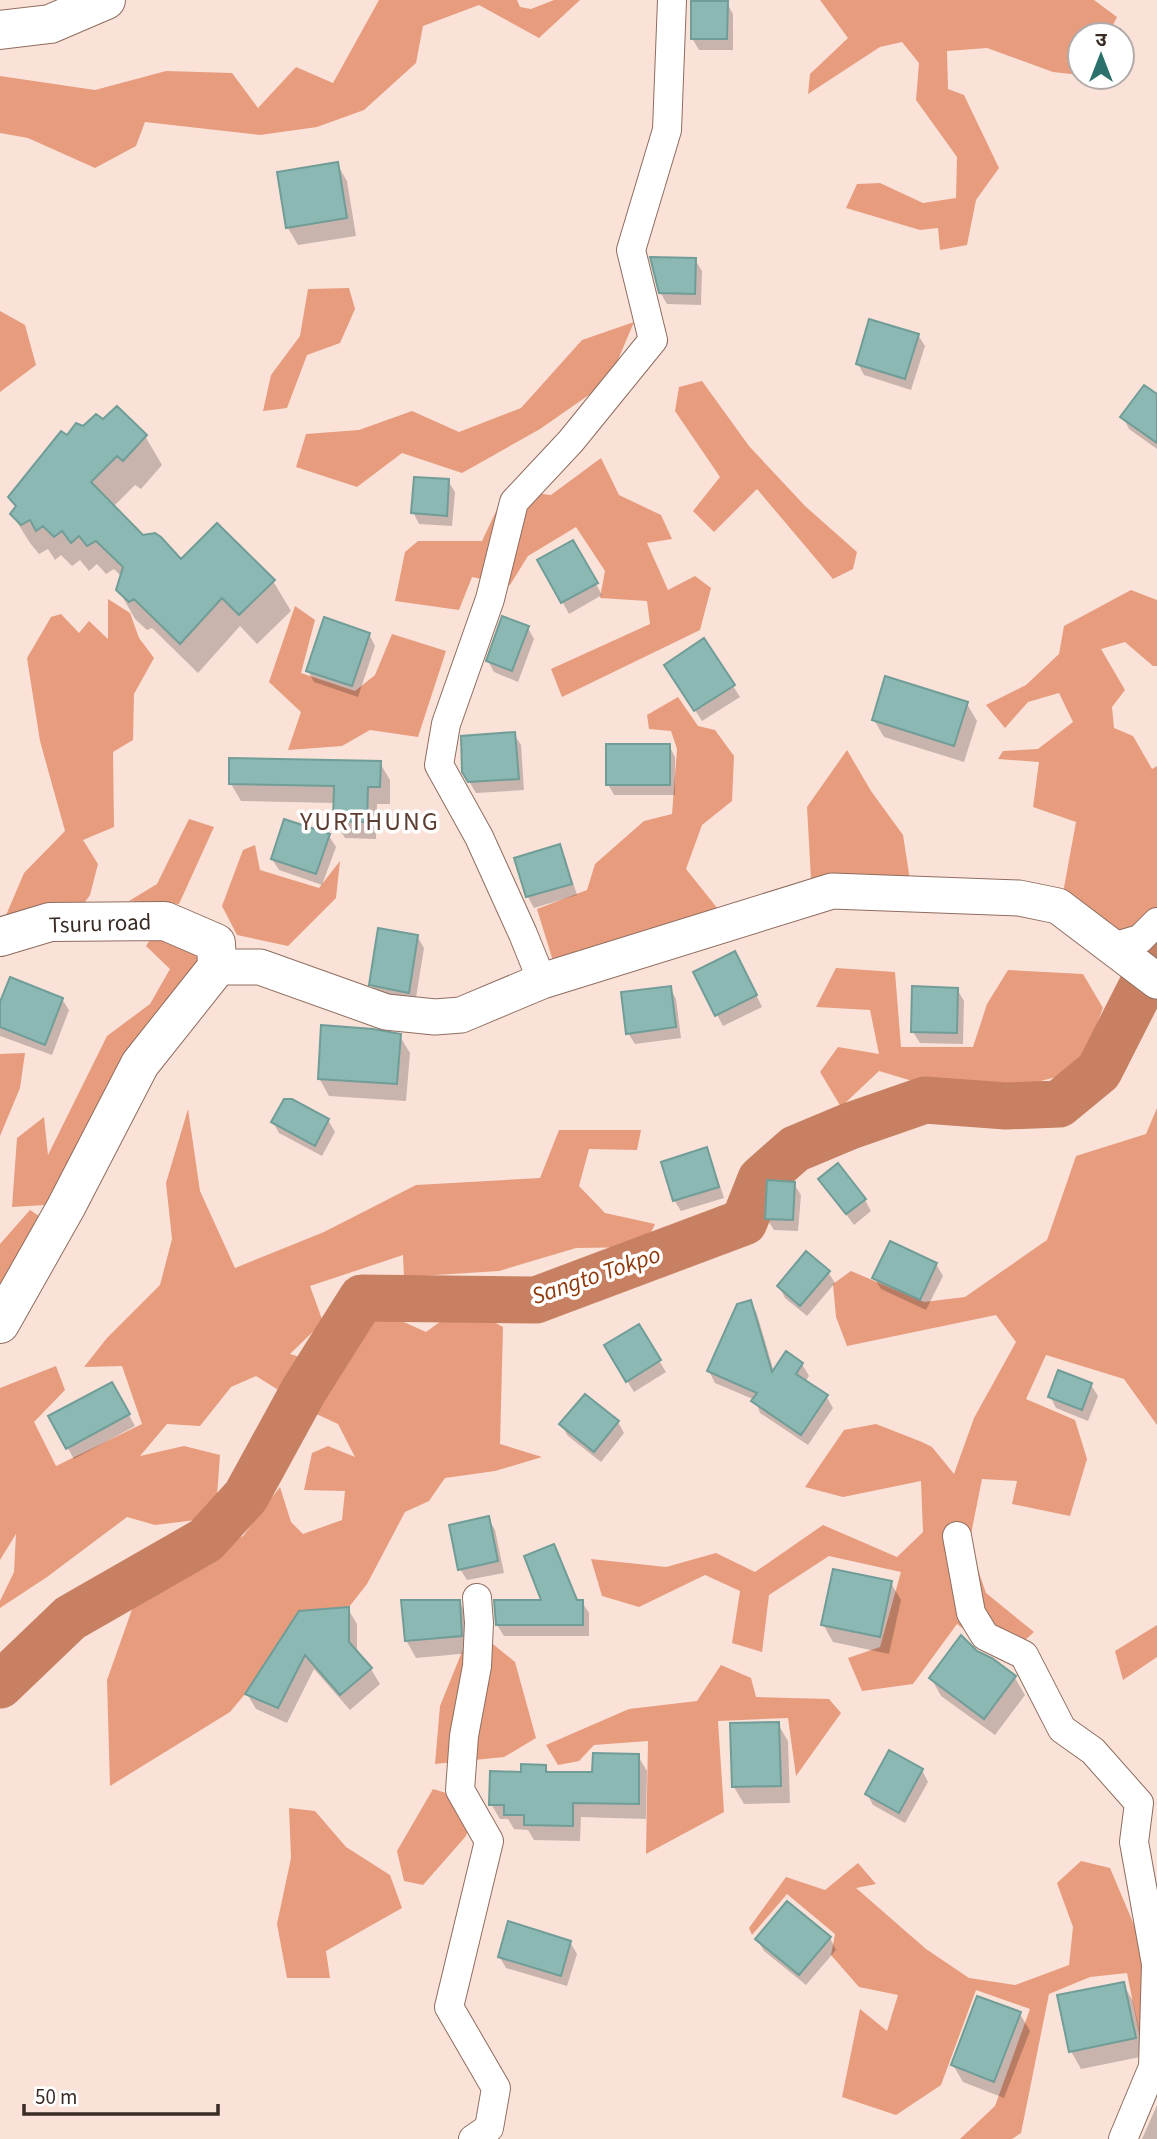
<svg xmlns="http://www.w3.org/2000/svg" width="1157" height="2139" viewBox="0 0 1157 2139" font-family="'Source Sans 3','Noto Sans Devanagari',sans-serif">
<style>
.forest{fill:#e79c7e}
.shadow{fill:#0003}
.lines{fill:none;stroke-linecap:round;stroke-linejoin:round}
.river{stroke:#c88062;stroke-width:47}
.building{fill:#8bb8b2;stroke:#709d97;stroke-width:2}
.minor-casing{stroke:#8f6d5f;stroke-width:30}
.tertiary-casing{stroke:#8f6d5f;stroke-width:37}
.secondary-casing{stroke:#8f6d5f;stroke-width:40}
.minor{stroke:#fff;stroke-width:28}
.tertiary{stroke:#fff;stroke-width:35}
.secondary{stroke:#fff;stroke-width:38}
.labels{text-anchor:middle;stroke-width:7;stroke-linejoin:round;paint-order:stroke}
.street-label{font-size:23px;fill:#3a2b25;stroke:#fff}
.water-label{font-size:24px;font-style:italic;fill:#90380a;stroke:#fff}
.quarter-label{font-size:26px;letter-spacing:2px;fill:#5d3e32;stroke:#fff}
</style>
<rect width="100%" height="100%" fill="#fae2d9"/>
<path class="forest" d="M379,0H517L520,7L531,9L554,0H580L539,38L479,5L423,26L416,63L364,110L317,127L260,135L145,122L136,146L95,168L28,138L0,133V76L95,90L166,71L232,73L258,108L296,67L333,83Z
M820,0H1094L1117,17L1108,35H1080V75L1053,72L987,48L947,51L948,89L964,95L999,168L976,200L967,245L940,250L938,228L920,230L846,208L857,184L880,183L923,203L956,198L957,157L916,100L919,63L902,42L880,47L808,94L810,74L848,38Z
M349,288L355,309L340,343L307,355L287,408L263,411L271,375L300,336L308,289Z
M0,311L25,325L36,365L0,392Z
M634,322L609,381L540,429L462,473L402,453L357,487L296,467L306,434L359,430L412,411L459,432L521,408L582,340Z
M702,381L749,446L805,506L857,552L853,569L833,579L757,489L714,532L693,511L720,477L675,411L679,387Z
M601,458L619,495L661,515L672,539L647,543L668,590L695,576L711,588L700,630L562,697L551,669L650,624L647,601L600,598L605,571L576,527L528,556L510,585L472,577L459,610L395,601L405,552L418,541H482L506,490L551,495Z
M1131,590L1157,600V666H1153L1125,642L1101,649L1125,690L1112,707L1114,728L1133,736L1152,769L1157,766V929L1122,936L1063,893L1076,822L1033,807L1039,762L998,759L1003,751L1038,749L1073,722L1059,693L1028,702L1005,728L986,705L1026,685L1059,654L1064,626Z
M108,599L130,613L139,638L154,658L134,694L133,740L113,752L114,827L83,840L98,864L90,895L78,912L4,920L24,873L65,831L40,741L27,658L51,617L61,614L79,633L89,621L108,639Z
M295,606L315,620L301,673L355,691L375,675L392,634L446,651L418,737L370,730L342,746L288,750L301,712L269,682Z
M678,697L698,726L715,730L734,756L732,801L702,825L686,869L718,909L553,961L537,909L587,890L595,864L644,821L672,814L677,749L671,731L649,729L647,715Z
M847,750L871,791L903,835L910,880L811,879L807,807Z
M189,819L214,827L179,904L129,901L157,884Z
M255,845L260,870L319,888L340,861L336,898L288,946L237,935L222,906L243,850Z
M153,935L188,947L201,961L45,1205L12,1207L17,1138L44,1117L48,1155L107,1036L150,1004L170,969L146,946Z
M836,968L895,972L901,1047H973L987,1004L1008,970L1083,974L1103,1008L1079,1071L1010,1089L956,1094L879,1071L841,1107L820,1072L838,1047L879,1054L870,1010L816,1007Z
M25,1053L20,1088L0,1136V1054Z
M1157,1108V1425L1124,1379L1046,1355L1026,1399L1075,1420L1087,1459L1070,1516L1012,1504L1017,1481L982,1479L969,1544L986,1593L1034,1632L1004,1659L957,1624L913,1684L862,1691L848,1658L880,1647L901,1572L829,1556L769,1595L762,1652L732,1643L740,1591L705,1575L639,1607L602,1596L591,1559L666,1567L716,1553L755,1572L823,1525L897,1557L923,1532L921,1481L843,1497L805,1487L844,1430L876,1424L922,1442L932,1447L954,1474L974,1418L1016,1342L996,1315L847,1346L836,1317L833,1284L851,1271L924,1302L965,1297L1047,1240L1076,1156L1146,1134Z
M188,1109L200,1191L235,1268L324,1232L416,1185L540,1178L559,1130H641L637,1150L589,1149L579,1186L605,1213L655,1224L644,1247L576,1248L499,1271L404,1277L403,1255L310,1286L323,1322L290,1354L303,1358L280,1391L256,1376L231,1387L200,1426L167,1424L140,1456L184,1446L220,1455L217,1495L196,1520L155,1525L127,1517L47,1577L0,1608V1601L14,1572L16,1534L0,1560V1388L56,1366L65,1390L34,1422L56,1466L142,1424L122,1366L84,1367L107,1338L160,1285L172,1239L166,1183Z
M30,1210L45,1220L0,1290V1244Z
M463,1305L503,1327L500,1444L542,1457L495,1471L445,1478L429,1501L405,1512L367,1584L349,1607L299,1611L245,1694L230,1712L110,1786L107,1680L135,1601L197,1557L243,1536L280,1487L291,1522L303,1534L342,1520L345,1491L304,1490L312,1453L328,1446L355,1457L338,1424L312,1412L348,1339L377,1310L426,1332Z
M1157,1625V1657L1123,1680L1115,1651Z
M472,1627L515,1662L536,1738L504,1757L435,1764L440,1706Z
M721,1665L751,1678L756,1697L829,1699L841,1713L796,1776L788,1718L718,1721L724,1812L646,1854L648,1741L594,1745L579,1761L558,1765L546,1745L629,1709L697,1701Z
M433,1789L476,1802L466,1836L423,1885L404,1881L397,1851Z
M289,1808L315,1811L346,1847L390,1875L402,1908L326,1951L330,1978H287L277,1924L291,1858Z
M1081,1861L1110,1868L1137,1932L1157,1948L1143,2053L1127,1973L1090,1977L1049,1994L1021,2133L1012,2139H960L995,2106L1030,2009L976,1990L941,2085L896,2115L842,2097L860,2009L887,2031L898,1995L859,1987L831,1955L835,1934L787,1894L752,1935L749,1928L786,1877L825,1890L858,1863L876,1884L856,1888L926,1949L969,1978L1015,1985L1069,1965L1073,1927L1057,1883Z"/>
<path class="shadow" d="M727,3L733,14V50H699L692,38Z
M337,164L347,181L356,236L298,245L288,228Z
M695,260L702,271L701,305L667,304L660,292Z
M918,335L925,346L911,390L864,375L858,364Z
M1157,397V449L1129,429L1123,417Z
M103,421L145,436L162,465L141,489L135,485L113,507L143,537L181,561L273,581L291,611L257,644L240,626L198,673L152,628L147,630L135,619L118,589L122,577L114,569L106,574L97,564L89,571L80,560L72,566L61,555L55,560L48,549L39,554L30,543L12,514L16,508L10,497L67,438L83,428Z
M448,481L455,492L452,526L419,524L413,512Z
M573,542L602,595L569,614L540,561Z
M528,628L534,639L518,682L494,672L488,661Z
M369,634L375,646L358,697L314,682L308,671Z
M673,676L733,686L740,697L702,721Z
M967,704L977,721L964,762L884,737L874,720Z
M514,734L521,745L524,790L476,793L463,771Z
M669,745L675,757V795H614L608,784Z
M380,763L390,780V804H377L376,839L345,838L335,821V803L241,801L231,784Z
M329,836L336,847L322,885L279,870L272,859Z
M559,846L565,857L577,895L534,908L528,897L516,859Z
M417,936L424,948L415,1004L378,996L371,984Z
M741,964L762,1007L723,1026L695,973Z
M670,988L676,999L681,1038L635,1044L628,1033Z
M957,989L964,1001L963,1044L920,1043L913,1032Z
M62,999L69,1010L52,1055L0,1036V1007Z
M399,1035L410,1053L406,1101L329,1096L319,1078Z
M328,1120L335,1132L322,1156L279,1133L273,1122Z
M706,1150L712,1161L724,1198L681,1211L674,1200Z
M820,1179L865,1200L871,1211L854,1225Z
M794,1184L801,1195L798,1231L774,1230L767,1219Z
M936,1264L943,1276L926,1310L881,1289L874,1278Z
M828,1272L835,1283L807,1316L785,1298L779,1286Z
M751,1302L757,1314L774,1372L802,1364L809,1376L805,1382L826,1396L833,1408L808,1445L760,1413L755,1400L715,1383L709,1371Z
M638,1326L666,1372L634,1392L606,1346Z
M112,1384L135,1426L74,1459L50,1417Z
M1091,1385L1098,1396L1088,1421L1056,1408L1050,1396Z
M618,1422L624,1433L601,1462L568,1436L561,1425Z
M488,1518L495,1530L504,1573L467,1580L460,1569Z
M553,1546L578,1602H582L589,1613V1636H504L497,1625L544,1602Z
M891,1583L901,1600L889,1654L833,1642L823,1624Z
M459,1602L470,1619L471,1653L416,1658L406,1640Z
M348,1609L357,1624V1653L371,1669L380,1684L350,1710L314,1669L287,1723L256,1709L247,1694Z
M991,1660L1015,1678L1025,1695L995,1735L941,1696L931,1678Z
M778,1724L788,1741L790,1803L744,1804L734,1787Z
M638,1756L647,1771L646,1819L581,1817L580,1841L534,1840L528,1830L514,1829L508,1819H500L491,1804L523,1773L545,1767L550,1774H594Z
M922,1770L928,1782L905,1823L873,1805L867,1794Z
M830,1938L836,1950L806,1985L764,1951L757,1939Z
M570,1942L577,1954L567,1986L506,1968L499,1956Z
M1123,1984L1133,2001L1145,2056L1081,2069L1071,2051Z
M1020,2014L1030,2031L1004,2098L963,2082L953,2065Z
M1157,2105V2139H1142Z"/>
<g class="lines">
<path class="river" d="M0,1685L70,1618L206,1540L246,1496L304,1390L362,1298L536,1300L744,1222L761,1179L795,1149L850,1126L925,1100L1006,1106L1059,1104L1099,1071L1143,984L1157,964"/>
</g>
<path class="building" d="M691,1H728L727,39H691Z
M338,162L347,218L286,228L277,172Z
M650,257L696,258L695,294L659,293Z
M869,319L919,334L905,379L856,364Z
M1144,385L1157,394V443L1120,417Z
M117,406L147,435L123,461L117,456L91,482L143,535L155,533L161,537L181,559L217,523L275,580L239,615L222,598L180,644L134,599L129,602L116,590L123,567L96,541L87,546L79,536L71,543L62,531L54,537L43,526L36,531L30,520L21,525L10,514L16,506L8,497L61,431L67,435L76,423L83,426L96,414L103,419Z
M414,477L449,479L447,516L411,513Z
M573,540L598,583L561,603L537,560Z
M502,616L529,626L512,671L486,661Z
M324,617L370,633L352,686L306,671Z
M704,638L735,685L694,711L664,665Z
M885,676L968,702L954,746L872,720Z
M515,732L519,779L468,782L462,772L461,736Z
M606,744H670V785H606Z
M229,758L381,761L380,787H368L367,822L333,821L334,786L229,784Z
M284,819L330,834L316,874L271,859Z
M560,844L572,884L526,897L514,858Z
M378,928L418,935L409,993L369,985Z
M735,951L757,995L715,1016L693,972Z
M10,977L63,998L45,1045L0,1027V1002Z
M671,986L676,1027L626,1034L621,992Z
M912,986L958,988L957,1033L911,1032Z
M321,1025L373,1029L401,1034L397,1084L318,1079Z
M284,1099H292L329,1119L315,1146L271,1122Z
M707,1147L719,1187L673,1201L661,1162Z
M838,1163L866,1199L846,1214L818,1179Z
M767,1180L795,1182L793,1220L765,1219Z
M890,1241L937,1263L920,1300L872,1278Z
M806,1251L830,1271L800,1306L777,1286Z
M751,1300L772,1372L786,1351L803,1363L796,1374L828,1395L801,1435L751,1401L757,1393L707,1371L737,1304Z
M639,1324L661,1360L626,1382L604,1345Z
M1058,1370L1092,1383L1082,1410L1048,1397Z
M112,1382L130,1414L66,1449L48,1416Z
M585,1394L619,1421L594,1452L559,1424Z
M489,1516L498,1561L458,1570L449,1525Z
M554,1544L577,1600H583V1625H496L494,1600H541L524,1556Z
M833,1569L892,1581L880,1637L821,1625Z
M401,1600H460L462,1636L405,1641Z
M349,1607V1642L372,1668L340,1695L305,1655L278,1708L245,1694L299,1611Z
M961,1635L977,1651L992,1658L1016,1676L984,1719L929,1678Z
M779,1722L781,1786L732,1787L730,1723Z
M889,1750L923,1769L899,1813L865,1794Z
M593,1753L639,1754V1804L573,1803V1826L524,1825V1815H504V1805H489L490,1771L521,1772V1764L546,1765V1772H592Z
M787,1901L831,1937L799,1975L755,1939Z
M508,1921L571,1941L561,1976L498,1957Z
M1124,1982L1136,2038L1069,2052L1057,1995Z
M977,1996L1021,2012L994,2082L951,2065Z"/>
<g class="lines">
<defs>
<path id="minor" d="M1113,947L1140,939L1157,922
M542,981L523,934L479,837L439,765L446,724L490,599L514,502L571,441L653,340L631,250L667,130L672,0
M957,1536L971,1613L985,1636L1024,1655L1062,1729L1093,1751L1139,1803L1134,1842L1156,1964L1153,2067L1123,2139
M473,2139L489,2128L496,2088L449,2007L489,1841L460,1790L464,1736L477,1666L479,1623L477,1598"/>
<path id="tertiary" d="M217,967H260L386,1012L435,1017L461,1015L542,981L832,891L1019,898L1058,906L1157,981"/>
<path id="secondary" d="M0,30L50,24L106,0
M0,937L50,922L165,921L216,943L217,967L140,1064L66,1207L0,1324"/>
</defs>
<use href="#minor" class="minor-casing"/>
<use href="#tertiary" class="tertiary-casing"/>
<use href="#secondary" class="secondary-casing"/>
<use href="#minor" class="minor"/>
<use href="#tertiary" class="tertiary"/>
<use href="#secondary" class="secondary"/>
</g>
<g class="labels">
<g class="street-label">
<text transform="translate(100 923) rotate(-2)" y="8">Tsuru road</text>
</g>
<g class="water-label">
<text transform="translate(596 1275) rotate(-19)" y="8">Sangto Tokpo</text>
</g>
<g class="quarter-label">
<text x="370" y="830">YURTHUNG</text>
</g>
</g>
<g transform="translate(1101 56)"><circle r="33" fill="#ffffff" stroke="#b0aaa8" stroke-width="2"/>
<path d="M0-5L12 26L0 18L-12 26Z" fill="#29716a"/>
<text y="-10" font-size="19" font-weight="bold" text-anchor="middle" fill="#3a2b25">उ</text>
</g>
<path d="M24 2104v10h194v-10" fill="none" stroke="#3a2b25" stroke-width="3.5"/>
<text x="35" y="2104" font-size="21" fill="#3a2b25" stroke="#ffffff" stroke-width="5" paint-order="stroke">50 m</text>
</svg>
